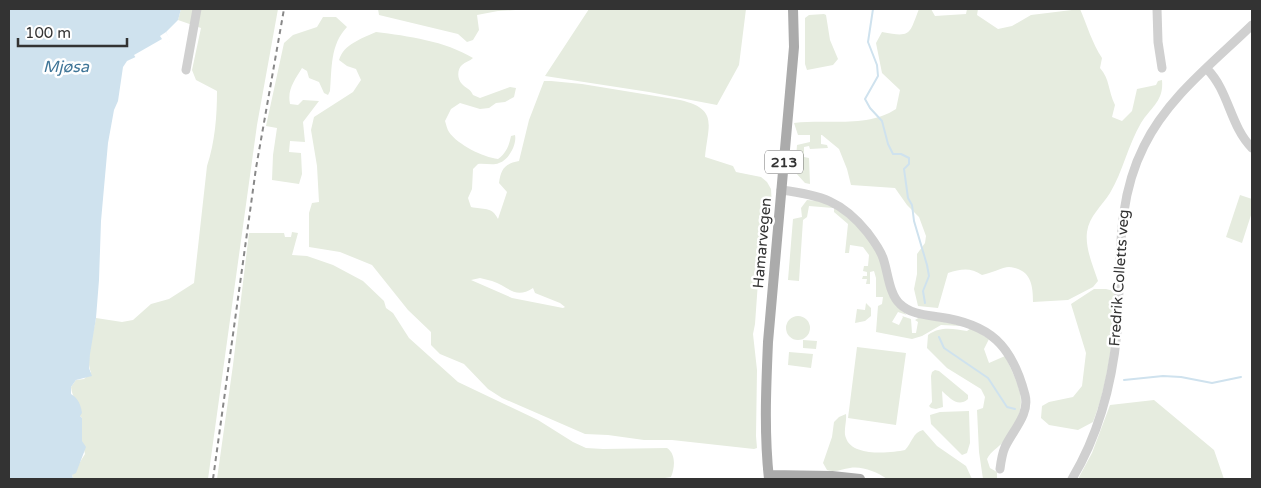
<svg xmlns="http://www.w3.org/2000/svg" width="1261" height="488" viewBox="0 0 1261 488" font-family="'Varela Round',sans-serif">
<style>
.green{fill:#e6ecdf;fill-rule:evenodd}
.water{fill:#cfe2ee}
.pier{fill:#fff}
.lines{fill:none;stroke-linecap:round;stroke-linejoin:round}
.stream{stroke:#cfe2ee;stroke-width:2}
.minor{stroke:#d0d0d0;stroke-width:9}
.major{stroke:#ababab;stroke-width:10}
.rail{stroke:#888;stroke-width:2;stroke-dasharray:5 4;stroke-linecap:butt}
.labels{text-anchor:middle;stroke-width:5;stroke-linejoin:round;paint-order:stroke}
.shield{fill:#fff;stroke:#707070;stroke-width:1}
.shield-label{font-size:14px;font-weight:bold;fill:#333}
.street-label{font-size:15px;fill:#333;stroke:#fff}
.water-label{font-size:16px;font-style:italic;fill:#3f7597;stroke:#fff}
</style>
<rect width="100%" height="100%" fill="#fff"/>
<path class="green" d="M181,9H278L257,125L208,479H76L73,478L72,475L85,454L82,441V418L80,416C79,403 72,398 71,387L76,380L84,379L91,372C85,362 94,330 96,318L122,322L133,320L151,304L169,299L194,283L207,166C215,142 217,116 217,91L196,80L192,70L201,28L178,20Z
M378,9H530L498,11L477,15L479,30L473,40L467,42L458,34L379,15Z
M589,9H746L739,65L717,105L649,92L545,76Z
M919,9H931L935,16L966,14L967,9H978L977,15L998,29L1012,26L1031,15L1080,9C1087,25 1092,43 1102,58L1100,68C1110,79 1108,91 1115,105L1112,117L1122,121L1132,111L1137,89L1156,85L1158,81L1162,80C1164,101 1151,107 1141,123C1128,145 1123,171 1110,193C1102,206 1089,216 1087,232C1085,248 1093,266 1098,281L1093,287L1068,300L1033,302C1033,285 1031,269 1009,267C1003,267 989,274 982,275C970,267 961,269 948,273L938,308L918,306L914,289L917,274V254L925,243L926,236L919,217L907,205L895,188L851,185L847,169L839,149L822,135H821V144L827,145L828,148L810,149L809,146L804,147V157L809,158L810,184L805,183L795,172L797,145L810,142V135H798L794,123C826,119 868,128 896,109L900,90L882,73L876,43L882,32C912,38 909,34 919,9Z
M824,14L826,15L830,40L838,59L833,65L807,70L805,64V18L809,15Z
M323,17H336L347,27C330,45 332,68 330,91L328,95L324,93L319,82L309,78L307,71L302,68C295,80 287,89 290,104L298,105L303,100L319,101L303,122L305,142L290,141L289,152L301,153L302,174L299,184L272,180L273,155L277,128L266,126L284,43L293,35L317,27Z
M376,32C408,36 445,41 473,58C470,61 465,62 462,65C457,69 457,79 462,84C466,89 470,88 473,95L480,98L510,87L516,88L514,97L505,102L496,103L489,108L480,109L460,103L451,109L445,121C446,124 447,129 449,132C458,145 483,157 498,159C506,153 509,146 511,136L515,135C517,144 509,160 499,163C493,166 485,163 478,164L473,169L472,189L468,198L471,207C483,210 492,206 498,219L507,192L499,183C501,169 504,164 519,161L529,120L544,81H551L582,84L680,100C719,109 708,125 705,157L733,166L736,172L761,177L767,182L771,189L772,208L764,241L759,268L755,324L753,334L757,370L756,436L757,448L754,449L672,440H644L608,435L585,434L502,398L488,389L464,364L440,354L431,345V332L408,310L372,265L340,252L309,247V213L312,203L319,202L317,166L311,130L314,117L353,92L361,80L356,69L347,66L339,60C344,44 361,39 376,32ZM480,278C484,279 488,280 492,281C508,286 515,300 533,288L535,293L560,303L565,307L563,308L512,298L471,280Z
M1240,195L1252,199V212L1242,243L1226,237Z
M807,200L818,201L833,206V208L809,206L807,217L803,220L799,281L788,280L793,219L802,217L801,208Z
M834,206L861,229L877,252L901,310L907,315L898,312L892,322L899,325L903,317L902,316L911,319L912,333H916L918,322L915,320L920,317L964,326L941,325L922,336L912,339L876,332L878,306L882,304L883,297H876V278L874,271L870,272V284H866L867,279H862L863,276H867V272L863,271L864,266H868L869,255L863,247L850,245L849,253H845L848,224L834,212Z
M292,232L298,233L292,255L307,256L333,265L363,281L384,301L386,308L393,313L409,338L458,382L538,420L573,442L586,448L603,449L667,448C676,454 675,467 671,477L659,479H217L233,365L249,233H284L285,237H291Z
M1094,289H1106L1114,291C1114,335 1109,381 1093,422L1078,430L1049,425L1041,418L1042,406L1049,402L1073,397L1082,386L1086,353L1071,304Z
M866,303L871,308V316L865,321L855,323L857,309L865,310Z
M786 328a12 12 0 1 1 24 0a12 12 0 1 1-24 0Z
M971,328L989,339L984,349L989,363L1005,356C1023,394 1030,406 1003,442C998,448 991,451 987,459L990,468L997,472V479H983L979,452L977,410L983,408L985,397L981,389L947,368L927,348L928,335C941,326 953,329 967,331Z
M803,340L817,341L816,349L803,348Z
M857,347L906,353L896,425L848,418Z
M789,352L813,354L811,368L788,365Z
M935,370L939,371L968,395V399C958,408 950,398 942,391L943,407L936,409L931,408L929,406L932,402L931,376L932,372Z
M1154,400L1214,450L1224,479H1078L1092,453L1110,405Z
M969,411L970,443L967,453L962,455L931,424L930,415L940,412Z
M846,414C847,422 843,431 846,438C852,457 891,453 905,450C912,443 913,432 923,430L937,446L966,466L972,479H887C877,472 862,466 850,468C842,469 835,473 827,470L823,463L832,437L834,422L839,417Z"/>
<path class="water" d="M9,9H181L178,20L166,32L170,41L127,61L123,67L118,101L114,110L108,143L101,221L99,280L96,318L90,354L89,368L92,376L76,380L71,387V394C78,398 81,405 82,413L80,416L82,418V441L86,447L76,473L72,475L73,478L76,479H9Z"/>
<path class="pier" d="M166,32L171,41L136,58L134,55L162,39L160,36Z"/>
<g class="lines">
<path class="stream" d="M873,9L868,42L877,65L878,76L865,99L870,108L882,121L888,144L893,154H901L909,158V164L904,169L908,198L912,205L914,221L927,265L929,276L923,291L925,303
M939,337L944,348L988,378L1007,407L1015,409
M1124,380L1163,376L1181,377L1212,383L1241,377"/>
<path class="minor" d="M1157,9L1158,42L1162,68
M1207,69C1229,91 1230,126 1252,148
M186,70L197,9
M781,190C821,195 842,201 867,232C873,240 880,249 883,258C888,272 889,294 900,304C910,314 926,315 939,317C990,324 1012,345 1025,395C1030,414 1013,430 1005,447C1002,454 1001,461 1000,469
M1072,479C1099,434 1112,384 1117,332C1122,268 1114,205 1144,146C1168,97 1214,62 1252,25"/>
<path class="major" d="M769,475L832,476L860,479
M769,479C764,433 766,388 768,342L794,47L793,9"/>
<path class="rail" d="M213,479L256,168L284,9"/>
</g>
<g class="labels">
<rect class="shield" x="765" y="150.5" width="38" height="23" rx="4"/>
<g class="shield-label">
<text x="784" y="167">213</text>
</g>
<g class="street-label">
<text transform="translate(762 243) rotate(-85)" y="5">Hamarvegen</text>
<text transform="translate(1119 278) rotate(-86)" y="5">Fredrik Colletts veg</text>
</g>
<g class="water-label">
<text x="66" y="72">Mjøsa</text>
</g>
</g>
<rect width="1261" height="488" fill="none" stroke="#333333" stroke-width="20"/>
<path d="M18 38v8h109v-8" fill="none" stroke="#333333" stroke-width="2.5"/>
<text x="25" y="38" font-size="15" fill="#333333" stroke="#ffffff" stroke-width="4" paint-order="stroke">100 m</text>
</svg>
